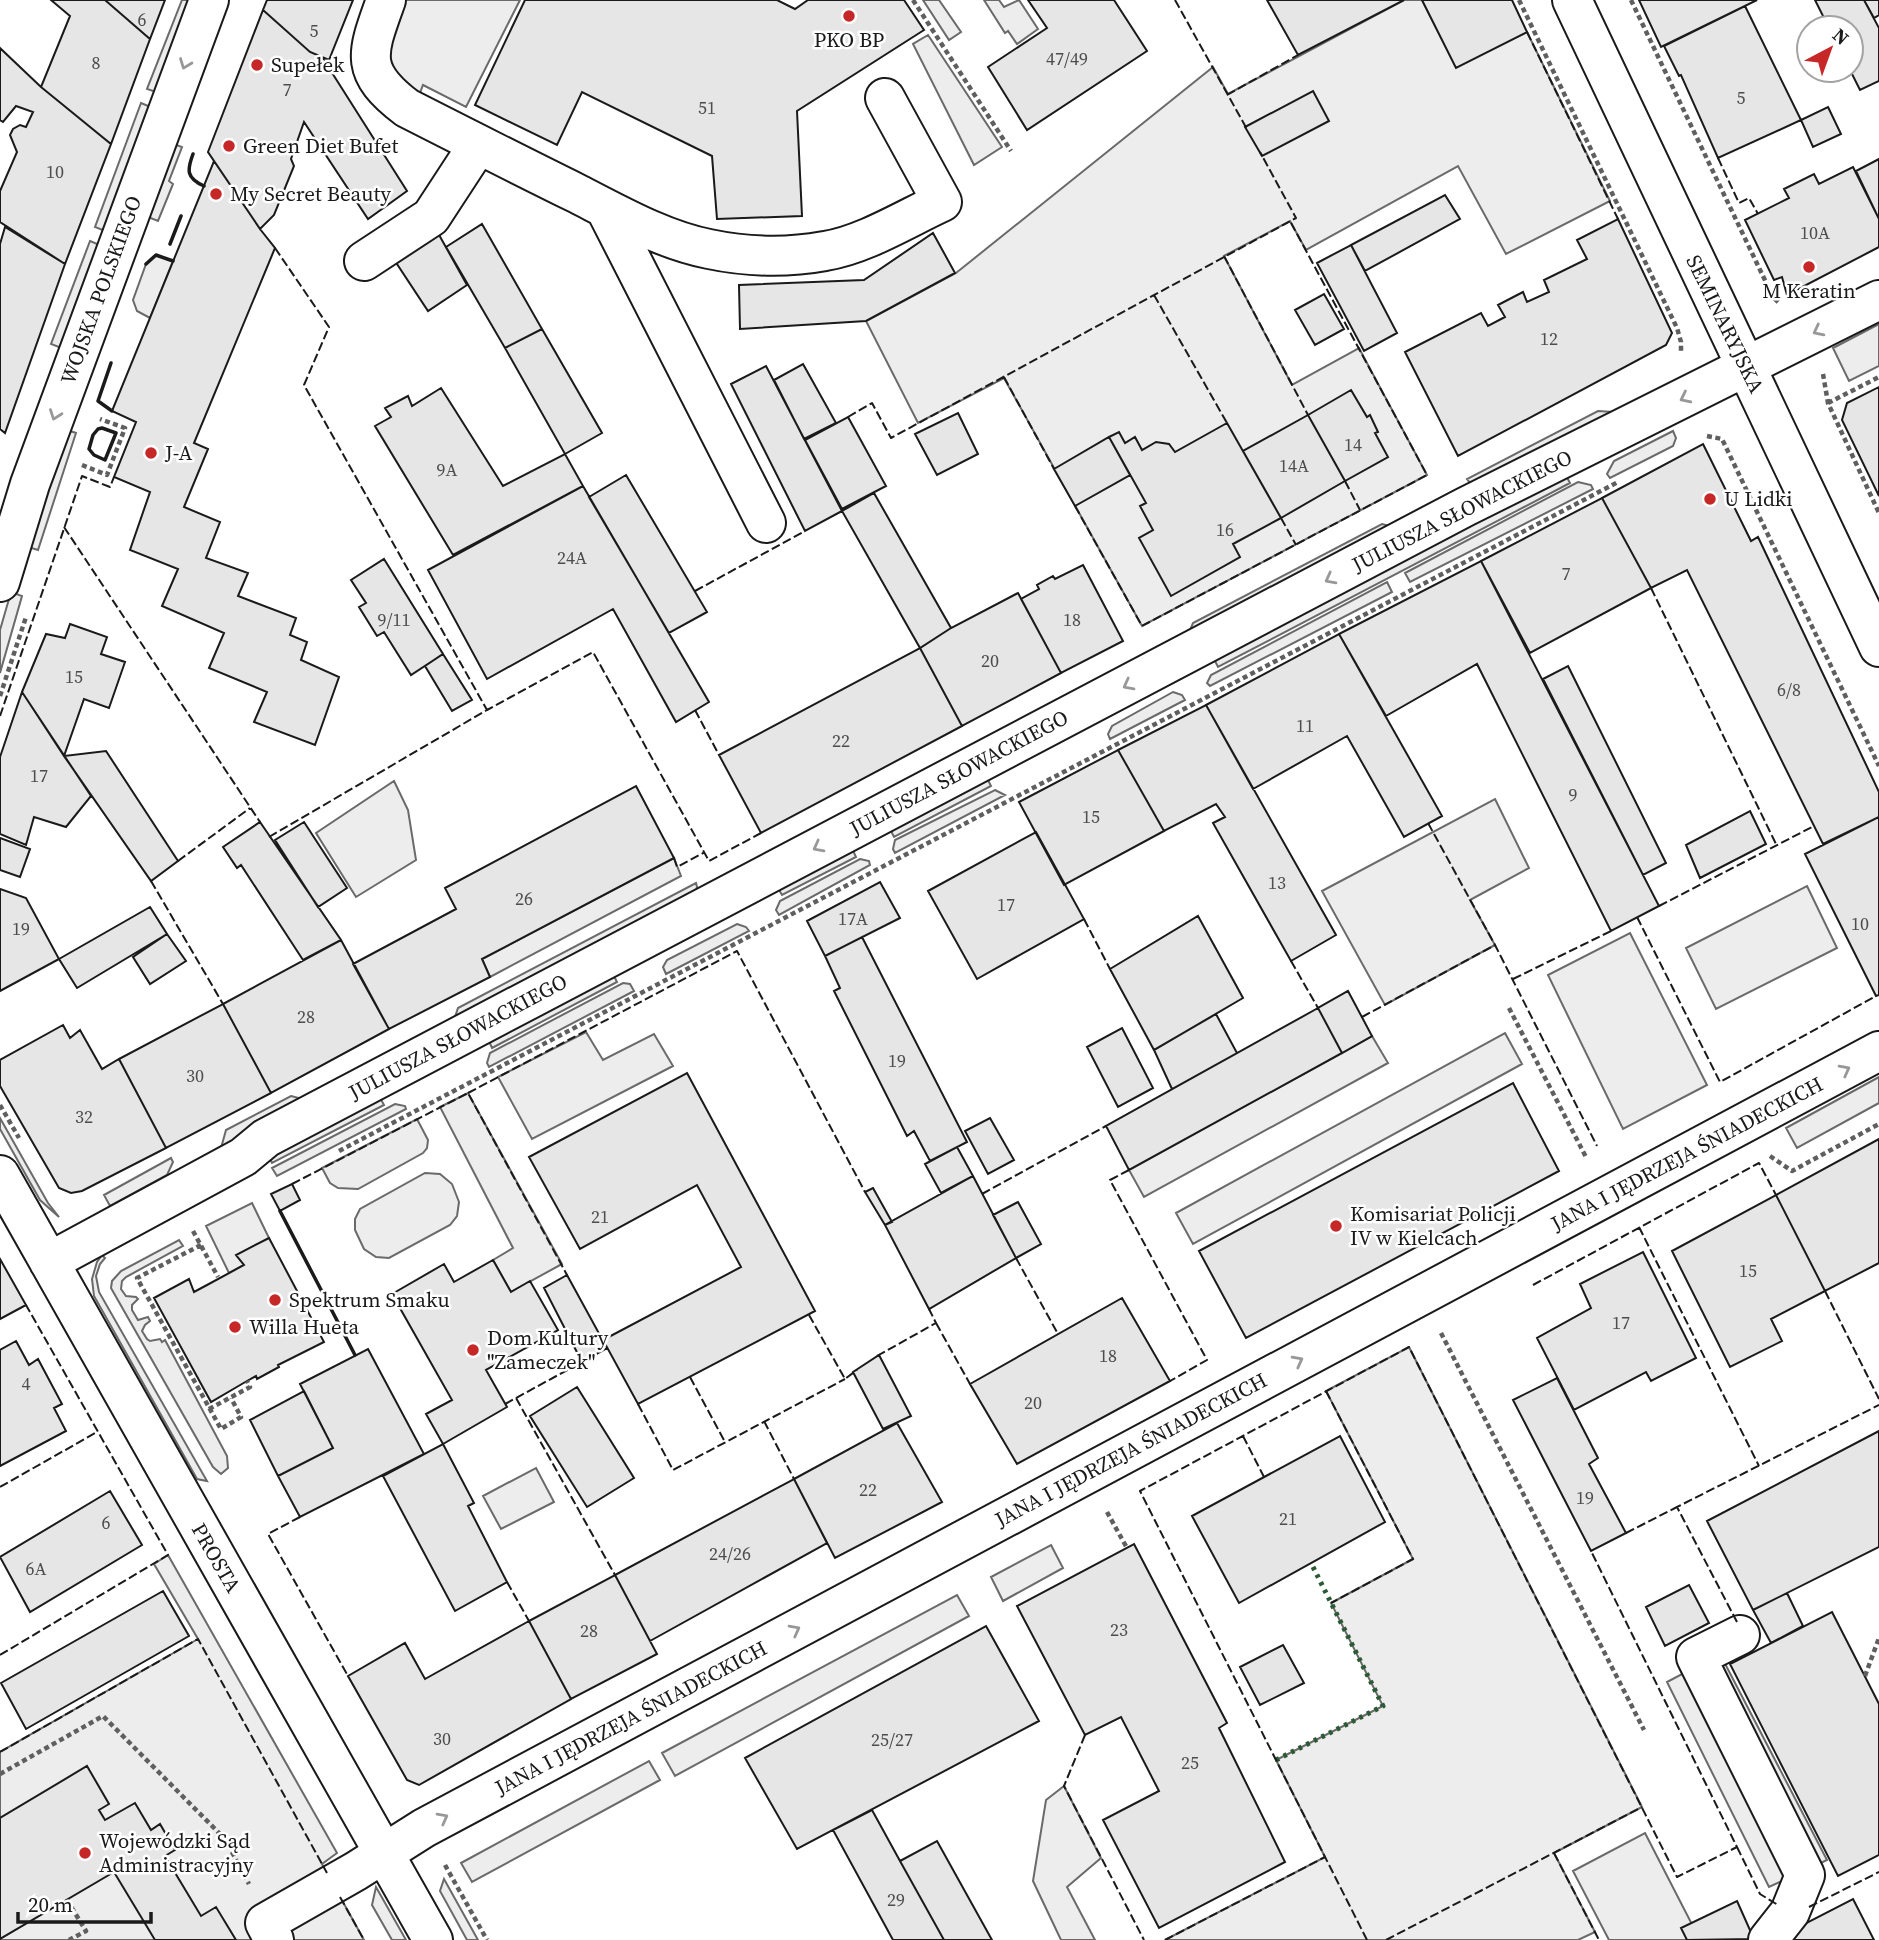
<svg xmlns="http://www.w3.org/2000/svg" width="1879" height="1940" viewBox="0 0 1879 1940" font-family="'Source Serif 4',serif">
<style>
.built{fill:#ededed;stroke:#6a6a6a;stroke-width:2}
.building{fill:#e6e6e6;stroke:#1a1a1a;stroke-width:2}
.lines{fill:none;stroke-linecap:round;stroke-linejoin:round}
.minor-casing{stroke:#1a1a1a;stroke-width:42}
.path{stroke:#5f5f5f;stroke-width:4.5;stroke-dasharray:5 3.5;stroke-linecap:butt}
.minor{stroke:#fff;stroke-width:38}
.hedge{stroke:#2b5a34;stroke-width:5;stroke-dasharray:3.5 5;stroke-linecap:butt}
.fence{stroke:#1a1a1a;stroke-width:2;stroke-dasharray:9 3.5;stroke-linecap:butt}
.wall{stroke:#1a1a1a;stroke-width:3.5}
.oneway{stroke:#989898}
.poi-dot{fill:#c62828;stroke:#fff;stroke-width:2.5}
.labels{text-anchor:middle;stroke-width:5;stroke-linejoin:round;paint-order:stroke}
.number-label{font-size:18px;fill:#4d4d4d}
.poi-label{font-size:21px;fill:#1a1a1a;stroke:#fff;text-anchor:start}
.street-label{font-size:21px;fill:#1a1a1a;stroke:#fff}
</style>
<rect width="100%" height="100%" fill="#fff"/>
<path class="built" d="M182,0H195L159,93L147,89Z
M403,0H520L466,107L423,85L418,98L384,59Z
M923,0H939L961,32L949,40Z
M984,0H999L1004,7L1019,0L1038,29L1017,44L1008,31L1005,33Z
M1404,0H1422L1456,67L1527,32L1610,201L1506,254L1458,166L1306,250L1290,221L1224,256L1292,385L1359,348L1427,475L1142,626L1004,378L918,423L866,321L956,273L1213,67L1228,94Z
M928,35L1002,147L974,165L913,44Z
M141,103L153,108L105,231L95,227Z
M171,143L182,147L169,181L173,184L158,221L143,215Z
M90,241L102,246L64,349L51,344Z
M156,255L173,261L150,318L137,311L133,300L146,264Z
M1879,324V366L1849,381L1833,348Z
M1598,411L1614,412L1471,484L1467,479Z
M64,429L76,433L38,550L25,546Z
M1673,431L1676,438L1673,446L1610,478L1607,474L1614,461Z
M1563,470L1570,483L1218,667L1212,655Z
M1578,482L1591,485L1593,489L1410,582L1405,573Z
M1382,524L1400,529L1185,642L1193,623Z
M1387,582L1392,592L1210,686L1207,683L1211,675Z
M11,592L22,596L0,673V630Z
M1173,692L1182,695L1185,700L1110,739L1108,734L1112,726Z
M985,774L991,786L894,837L888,825Z
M394,781L408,810L416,860L356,897L316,833Z
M995,790L1005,795L895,853L893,849L895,840Z
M1495,799L1529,868L1470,900L1495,945L1385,1005L1322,891Z
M850,844L856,857L782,895L775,883Z
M674,858L681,876L490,977L482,959Z
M860,859L869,861L870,865L779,915L776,910L780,901Z
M696,883L697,887L694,898L452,1026L458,1008Z
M1807,886L1837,948L1716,1009L1686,948Z
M737,924L746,927L749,931L666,974L663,967L667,960Z
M1630,933L1707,1085L1623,1129L1548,975Z
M611,970L617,982L492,1048L486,1034Z
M623,983L630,984L634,991L489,1067L487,1063L490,1053Z
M586,1032L603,1060L654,1034L673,1066L532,1139L498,1077Z
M1505,1033L1522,1064L1193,1244L1176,1213Z
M1372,1036L1388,1063L1144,1197L1129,1170Z
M1879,1077V1103L1797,1148L1786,1128Z
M377,1092L384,1105L272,1163L266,1151Z
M468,1093L562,1264L511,1292L493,1260L513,1248L440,1107Z
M291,1096L310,1101L221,1148L226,1130Z
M395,1104L405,1106L406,1109L277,1176L272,1168Z
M0,1118L48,1203L59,1217L40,1200L0,1129Z
M417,1119L428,1140L427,1148L423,1153L358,1189L338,1188L330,1183L322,1168Z
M171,1158L173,1162L167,1175L110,1206L104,1195Z
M425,1173L440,1174L452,1184L459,1202L457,1216L450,1225L389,1258L376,1257L364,1249L355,1230V1219L360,1209Z
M252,1203L269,1238L237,1255L244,1265L229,1273L206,1226Z
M179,1240L183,1246L126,1277L122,1281L121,1289L126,1296L136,1297L138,1299L132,1305V1310L138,1320L148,1317L150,1321L145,1325L142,1331L147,1339L150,1341L160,1339L162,1342L165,1340L227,1456L228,1468L221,1474L213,1467L111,1288L112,1281L121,1271Z
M102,1255L105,1258L100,1264L96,1276L99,1292L207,1481L197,1479L94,1296L92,1279L97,1262Z
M1409,1347L1642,1807L1554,1853L1595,1932L1578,1940H1165L1325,1857L1276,1760L1383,1706L1331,1603L1413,1559L1326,1391Z
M536,1468L554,1502L501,1529L483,1496Z
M1051,1545L1063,1568L1003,1601L991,1577Z
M168,1555L337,1853L322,1864L364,1940H0V1752L198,1639L154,1564Z
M957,1595L969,1616L675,1776L662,1753Z
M1720,1654L1827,1860L1769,1887L1667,1682Z
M649,1761L660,1780L472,1882L461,1863Z
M1064,1786L1101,1858L1067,1887L1095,1940H1061L1033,1881L1046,1800Z
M1645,1833L1700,1940H1609L1573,1871Z
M444,1879L478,1940H467L440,1891Z
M376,1887L406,1940H392L372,1905Z"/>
<path class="building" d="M51,0H105L150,39L111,144L41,87L70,16Z
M105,0H165L150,39Z
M267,0H353L329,60L310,52L263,10Z
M525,0H777L795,9L808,0H904L924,30L797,111L802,216L717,219L712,156L582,92L557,145L475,105Z
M1028,0H1114L1147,51L1027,130L988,67L1047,28Z
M1267,0H1404L1298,55Z
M1422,0H1512L1527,32L1456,68Z
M1639,0H1757L1661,47Z
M1815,0H1864L1879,28V81L1860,90L1850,70L1851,28H1829Z
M1864,0H1879V15L1874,18Z
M1745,6L1801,120L1718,158L1681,75L1679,76L1664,46Z
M263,10L310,52L322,57L407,191L368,219L304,122L291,159L294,166L274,215L260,229L208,152Z
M0,48L41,87L111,144L65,264L0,222V191L17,152L10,135L13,129L20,125L26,127L33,112L16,106L3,122L0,120Z
M1313,91L1329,121L1262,156L1245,127Z
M1828,107L1841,134L1813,147L1801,120Z
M1879,159V219L1856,171Z
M214,161L260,229L275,248L194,443L208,449L184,507L220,522L206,558L248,573L238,596L296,618L290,635L307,642L301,660L339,677L315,745L254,722L267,692L209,668L224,633L162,606L178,569L130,550L150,492L114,477L136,422L112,411Z
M1853,167L1879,219V247L1787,295L1782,277L1774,280L1745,220L1789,198L1784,189L1814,174L1819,184Z
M1445,195L1460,219L1365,271L1351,245Z
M1618,219L1672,333L1666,345L1458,456L1405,352L1481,313L1488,326L1505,317L1498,305L1523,292L1527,302L1549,292L1544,280L1587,259L1577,240Z
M482,224L542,329L505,348L446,247Z
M5,227L65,264L5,433L0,429V244Z
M438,233L467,285L428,311L395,261Z
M933,233L955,273L866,321L740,329L739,285L864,280Z
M1351,245L1397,333L1364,351L1317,263Z
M1324,294L1344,329L1315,345L1295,310Z
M542,329L602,433L565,454L505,348Z
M803,364L836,423L804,439L774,380Z
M766,366L842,511L805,531L731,384Z
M1879,387V496L1842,420L1847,403Z
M441,388L503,486L565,454L583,486L453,555L375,426L391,417L385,408L408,396L412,406Z
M1351,390L1367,417L1370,415L1378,432L1375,433L1388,457L1345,481L1308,415Z
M958,413L978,454L937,475L915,434Z
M1308,415L1345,481L1281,518L1243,451Z
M848,417L886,486L842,509L805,440Z
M1227,423L1281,518L1233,544L1240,557L1171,596L1139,538L1153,530L1140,506L1146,503L1109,437L1119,432L1125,443L1135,437L1142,450L1156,442L1169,444L1175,452Z
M1109,437L1130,475L1075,506L1054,469Z
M1703,444L1751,541L1758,537L1879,792V817L1823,844L1687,570L1651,588L1602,498Z
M626,475L707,612L669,633L589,497Z
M583,486L709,702L676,722L613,609L487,679L428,570Z
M874,493L951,628L920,648L842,511Z
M1602,498L1651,588L1530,653L1481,561Z
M384,559L443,654L411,675L384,632L377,636L359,607L366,603L351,580Z
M1481,561L1659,906L1611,931L1477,664L1386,716L1339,634Z
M1083,565L1123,641L1061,673L1021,599L1039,589L1037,585L1053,576L1055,579Z
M1018,593L1061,673L962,726L920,648L951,628Z
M70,624L107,637L101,654L125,662L109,708L84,699L64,756L22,692L46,634L65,638Z
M1339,634L1442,816L1404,837L1347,736L1253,789L1206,705Z
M920,648L962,726L761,833L719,755Z
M443,654L472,700L452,711L425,666Z
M1568,666L1666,863L1643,875L1543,679Z
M22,692L91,796L66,827L34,817L26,845L0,834V757Z
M1206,705L1336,935L1291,961L1213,823L1225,817L1216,804L1164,831L1118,750Z
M1118,750L1164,831L1064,885L1019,802Z
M106,751L178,861L151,881L64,756Z
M636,786L674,858L482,959L490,977L389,1029L353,964L456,909L445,888Z
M1750,811L1766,844L1700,878L1686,845Z
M1879,817V995L1876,996L1805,854Z
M260,822L341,940L303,960L241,865L237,868L223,847Z
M304,822L347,888L318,907L275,840Z
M1036,832L1084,919L977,979L928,891Z
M0,838L30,849L20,877L0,870Z
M880,882L900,918L825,956L807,921Z
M0,889L26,898L59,959L0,991Z
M150,907L167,934L77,988L59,959Z
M1198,916L1243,998L1154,1050L1110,969Z
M167,934L186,961L150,984L133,957Z
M862,937L967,1142L930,1161L914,1131L907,1136L834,991L840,988L825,956Z
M341,940L389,1029L271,1093L223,1004Z
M1348,991L1372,1036L1342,1053L1318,1008Z
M223,1004L271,1093L166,1148L119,1059Z
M1318,1008L1342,1053L1129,1170L1106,1126Z
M1216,1014L1237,1053L1172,1089L1154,1050Z
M63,1025L70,1038L80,1030L102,1069L119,1059L166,1148L82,1191L71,1193L59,1188L0,1086V1060Z
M1122,1028L1153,1088L1118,1107L1087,1047Z
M687,1073L815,1311L638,1404L603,1340L741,1267L697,1185L580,1249L529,1157Z
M1513,1083L1559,1171L1246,1338L1199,1251Z
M990,1118L1014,1160L988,1174L965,1131Z
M1879,1139V1263L1825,1291L1776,1195Z
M957,1147L973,1176L941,1193L925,1164Z
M973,1176L1016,1258L929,1309L885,1225Z
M292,1184L300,1200L280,1211L271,1194Z
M873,1188L892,1222L885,1225L865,1192Z
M1776,1195L1825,1291L1771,1319L1782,1341L1730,1367L1672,1251Z
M1018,1202L1041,1244L1016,1258L993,1215Z
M269,1238L324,1342L278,1365L279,1367L257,1379L256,1376L247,1381L211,1402L154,1298L189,1279L194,1292L207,1285L244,1265L236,1255Z
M1643,1252L1696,1358L1651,1381L1646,1372L1574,1410L1537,1338L1591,1308L1580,1284Z
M0,1259L26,1305L0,1319Z
M493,1260L511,1292L530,1281L558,1330L486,1370L507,1407L443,1444L426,1414L452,1400L392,1294L444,1264L454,1282Z
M567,1275L607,1348L582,1362L544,1288Z
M1122,1298L1170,1381L1017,1464L970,1384Z
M16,1341L29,1365L38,1359L62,1404L54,1408L66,1431L0,1466V1350Z
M368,1349L424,1454L300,1517L278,1476L333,1448L300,1384Z
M879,1355L911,1416L883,1429L853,1372Z
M1557,1378L1598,1458L1589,1464L1626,1533L1591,1551L1513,1400Z
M577,1387L634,1478L587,1507L530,1416Z
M304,1391L333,1448L278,1476L250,1420Z
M897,1423L942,1502L835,1558L794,1479Z
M1879,1431V1547L1753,1610L1707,1521Z
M1340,1436L1385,1522L1239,1603L1192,1516Z
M443,1444L474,1503L468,1506L507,1582L455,1611L383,1476Z
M794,1479L827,1543L650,1641L615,1575Z
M110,1491L142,1545L30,1612L0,1557Z
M1134,1544L1227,1723L1219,1728L1285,1862L1159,1928L1103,1820L1159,1791L1121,1717L1085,1735L1017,1606Z
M615,1575L657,1654L571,1699L529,1621Z
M1689,1585L1709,1623L1665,1646L1646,1607Z
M163,1591L189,1636L26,1729L1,1683Z
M1787,1593L1803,1626L1771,1643L1753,1610Z
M1832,1612L1879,1704V1855L1838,1876L1730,1664Z
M529,1621L571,1699L419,1785L407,1780L348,1676L405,1643L425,1679Z
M986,1626L1039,1721L797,1849L745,1758Z
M1283,1645L1304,1683L1260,1705L1240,1667Z
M87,1766L109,1804L99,1810L105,1820L135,1803L151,1830L160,1824L175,1850L165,1856L201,1916L216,1907L236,1940H155L114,1872L0,1939V1818Z
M872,1810L900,1861L944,1940H893L833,1830Z
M937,1841L992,1940H944L900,1861Z
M1853,1899L1874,1940H1781L1779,1937Z
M1737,1901L1754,1939L1687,1940L1681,1928Z"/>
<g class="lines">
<defs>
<path id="minor" d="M386,0C367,53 358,71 407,108C464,137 521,166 578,194C619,215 663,240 709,249C747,257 787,258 825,251C864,245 907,218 942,202L885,98
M1572,0L1879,647
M605,208L766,523
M364,261L431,217L478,145
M0,582L30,484L209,0
M0,1175L433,1940
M49,1262L243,1157L266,1138L1465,507L1879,300
M1740,1635L1696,1657L1805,1875L1790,1912L1768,1940
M274,1940L265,1923L356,1871L424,1828L1879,1051"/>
</defs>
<use href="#minor" class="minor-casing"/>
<path class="path" d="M913,0L1011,151
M1519,0L1677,328L1681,342V351
M1631,0L1773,297L1780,304
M1823,374L1828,403L1879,513
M1828,403L1879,377
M1707,436L1722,439L1879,766
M82,465L107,475L125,428L100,419
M0,696L26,617
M1509,1008L1587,1159
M0,1105L19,1138
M339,1151L1618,482
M1770,1156L1792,1171L1879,1124
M193,1231L218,1277
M201,1245L137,1278L221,1429L241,1417L231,1398
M1441,1333L1644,1730
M209,1409L250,1387L247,1381
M1107,1512L1127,1548
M1865,1676L1879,1638
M0,1774L103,1716L225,1839L249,1884
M445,1865L487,1940
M67,1900L86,1931L69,1940"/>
<use href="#minor" class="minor"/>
<path class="hedge" d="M1276,1760L1383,1706L1311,1563"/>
<path class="fence" d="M1175,0L1248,131
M1527,32L1618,219
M1227,95L1298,55
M1718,158L1739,203L1749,198L1758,214
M275,248L329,327L304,385L487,710
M1224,256L1308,415
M1154,295L1227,423
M1004,377L1054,469
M848,417L872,403L891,438L1296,218L1260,152
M1345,481L1360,510
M1075,506L1142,626L1427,475L1290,221
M1281,518L1296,545
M64,527L260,822
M1651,588L1777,846
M695,591L805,531
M695,710L719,755
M0,716L82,476L110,487L114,477
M1428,823L1495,945
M269,837L487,710L593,652L709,861L761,833
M674,858L677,867L705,852
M178,861L250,808
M151,881L223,1004
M1659,906L1814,826
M1637,917L1720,1082L1876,996
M1084,919L1110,969
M1291,961L1318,1008
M1513,979L1611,931
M1362,1017L1495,945L1597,1146
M468,1093L737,951L865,1192
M1129,1170L1110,1180L1207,1360L1170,1381
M292,1184L468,1093L567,1275
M982,1194L1106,1126
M1639,1227L1759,1466
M1016,1258L1058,1334
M1533,1285L1759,1163L1776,1195
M1825,1291L1879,1399
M809,1315L845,1379L857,1370
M936,1323L970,1384
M877,1356L936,1323L929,1309
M690,1377L725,1442
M1326,1391L1413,1559L1331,1603
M516,1398L615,1575
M505,1404L582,1362
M638,1404L673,1470L845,1379
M764,1421L794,1479
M1243,1436L1264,1477
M0,1487L97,1432
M300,1517L268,1534L348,1676
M1626,1533L1677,1507
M507,1582L529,1621
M1737,1622L1677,1507L1879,1405
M0,1655L168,1555L26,1305
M1085,1735L1064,1786L1144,1940
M0,1752L198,1639L327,1873
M1737,1847L1760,1894L1778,1905
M1554,1853L1599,1940
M340,1897L364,1940
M1809,1907L1879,1872
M1165,1940L1325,1857
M1367,1940L1140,1491L1409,1347L1677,1877L1737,1847L1591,1551
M1386,1940L1642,1807"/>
<path class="wall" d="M193,154C187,170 186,178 204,186
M170,244L181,216
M146,264L156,255L173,261
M111,363L98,401L112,411
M102,428L116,433L105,460L94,455L89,449L93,435L98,429Z
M280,1211L355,1355"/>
</g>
<defs><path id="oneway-chevron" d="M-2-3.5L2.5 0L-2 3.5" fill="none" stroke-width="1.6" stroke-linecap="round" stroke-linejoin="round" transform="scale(1.75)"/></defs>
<g class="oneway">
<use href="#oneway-chevron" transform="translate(185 64) rotate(111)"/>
<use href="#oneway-chevron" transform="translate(1818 331) rotate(153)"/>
<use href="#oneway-chevron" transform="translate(1685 398) rotate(154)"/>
<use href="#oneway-chevron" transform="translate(55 415) rotate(110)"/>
<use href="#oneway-chevron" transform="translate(1330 579) rotate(152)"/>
<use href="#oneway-chevron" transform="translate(1128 685) rotate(152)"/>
<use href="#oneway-chevron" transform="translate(818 847) rotate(152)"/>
<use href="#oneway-chevron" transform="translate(1845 1070) rotate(-28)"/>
<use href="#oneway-chevron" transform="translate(1298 1361) rotate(-28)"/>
<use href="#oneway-chevron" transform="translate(795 1630) rotate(-28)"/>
<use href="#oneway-chevron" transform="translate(443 1818) rotate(-28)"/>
</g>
<g class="poi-dot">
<circle cx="849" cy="16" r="7"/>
<circle cx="257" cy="65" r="7"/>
<circle cx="229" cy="146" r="7"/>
<circle cx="216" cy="194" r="7"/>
<circle cx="1809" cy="267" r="7"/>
<circle cx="151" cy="453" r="7"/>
<circle cx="1710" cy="499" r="7"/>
<circle cx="1336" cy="1226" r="7"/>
<circle cx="275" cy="1300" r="7"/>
<circle cx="235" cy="1327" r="7"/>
<circle cx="473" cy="1350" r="7"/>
<circle cx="85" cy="1853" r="7"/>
</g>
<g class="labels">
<g class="number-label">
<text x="142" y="26">6</text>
<text x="314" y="37">5</text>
<text x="1067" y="65">47/49</text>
<text x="96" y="69">8</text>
<text x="287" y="96">7</text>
<text x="1741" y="104">5</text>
<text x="707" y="114">51</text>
<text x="55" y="178">10</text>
<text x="1815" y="239">10A</text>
<text x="1549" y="345">12</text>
<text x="1353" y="451">14</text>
<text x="1294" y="472">14A</text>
<text x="447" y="476">9A</text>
<text x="1225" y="536">16</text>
<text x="572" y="564">24A</text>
<text x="1566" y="580">7</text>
<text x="394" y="626">9/11</text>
<text x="1072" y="626">18</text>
<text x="990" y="667">20</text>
<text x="74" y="683">15</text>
<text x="1789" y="696">6/8</text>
<text x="1305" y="732">11</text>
<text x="841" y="747">22</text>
<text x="39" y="782">17</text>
<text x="1573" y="801">9</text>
<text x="1091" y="823">15</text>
<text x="1277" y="889">13</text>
<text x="524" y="905">26</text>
<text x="1006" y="911">17</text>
<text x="853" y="925">17A</text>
<text x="1860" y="930">10</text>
<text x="21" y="935">19</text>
<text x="306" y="1023">28</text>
<text x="897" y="1067">19</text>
<text x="195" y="1082">30</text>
<text x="84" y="1123">32</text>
<text x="600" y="1223">21</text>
<text x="1748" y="1277">15</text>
<text x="1621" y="1329">17</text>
<text x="1108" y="1362">18</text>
<text x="26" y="1390">4</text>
<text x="1033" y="1409">20</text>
<text x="868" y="1496">22</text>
<text x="1585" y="1504">19</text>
<text x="1288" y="1525">21</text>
<text x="106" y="1529">6</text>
<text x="730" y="1560">24/26</text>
<text x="36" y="1575">6A</text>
<text x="1119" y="1636">23</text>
<text x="589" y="1637">28</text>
<text x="442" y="1745">30</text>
<text x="892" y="1746">25/27</text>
<text x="1190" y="1769">25</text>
<text x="896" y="1906">29</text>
</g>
<g class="poi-label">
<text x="849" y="47" text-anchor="middle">PKO BP</text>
<text x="271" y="72">Supełek</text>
<text x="243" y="153">Green Diet Bufet</text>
<text x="230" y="201">My Secret Beauty</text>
<text x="1809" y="298" text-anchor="middle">M Keratin</text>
<text x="165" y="460">J-A</text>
<text x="1724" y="506">U Lidki</text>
<text x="1350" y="1221">Komisariat Policji<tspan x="1350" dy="24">IV w Kielcach</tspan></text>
<text x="289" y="1307">Spektrum Smaku</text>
<text x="249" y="1334">Willa Hueta</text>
<text x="487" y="1345">Dom Kultury<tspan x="487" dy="24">"Zameczek"</tspan></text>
<text x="99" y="1848">Wojewódzki Sąd<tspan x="99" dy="24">Administracyjny</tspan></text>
</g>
<g class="street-label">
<text transform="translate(101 290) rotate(-70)" y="7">WOJSKA POLSKIEGO</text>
<text transform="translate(1725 324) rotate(64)" y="7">SEMINARYJSKA</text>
<text transform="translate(1462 511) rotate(-27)" y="7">JULIUSZA SŁOWACKIEGO</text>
<text transform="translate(959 773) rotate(-28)" y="7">JULIUSZA SŁOWACKIEGO</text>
<text transform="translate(458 1037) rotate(-28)" y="7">JULIUSZA SŁOWACKIEGO</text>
<text transform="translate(1687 1154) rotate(-28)" y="7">JANA I JĘDRZEJA ŚNIADECKICH</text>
<text transform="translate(1131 1450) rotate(-28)" y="7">JANA I JĘDRZEJA ŚNIADECKICH</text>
<text transform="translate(216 1558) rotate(60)" y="7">PROSTA</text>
<text transform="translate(631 1718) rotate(-28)" y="7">JANA I JĘDRZEJA ŚNIADECKICH</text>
</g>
</g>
<g transform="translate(1830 49) rotate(41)"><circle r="33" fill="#ffffff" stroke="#a3a3a3" stroke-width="2"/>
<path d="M0-5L12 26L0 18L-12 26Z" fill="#c62828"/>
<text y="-10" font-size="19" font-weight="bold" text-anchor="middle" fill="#1a1a1a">N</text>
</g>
<path d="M18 1912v10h133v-10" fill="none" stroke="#1a1a1a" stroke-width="3.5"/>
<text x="28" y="1912" font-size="21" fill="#1a1a1a" stroke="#ffffff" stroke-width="5" paint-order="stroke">20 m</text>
</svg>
